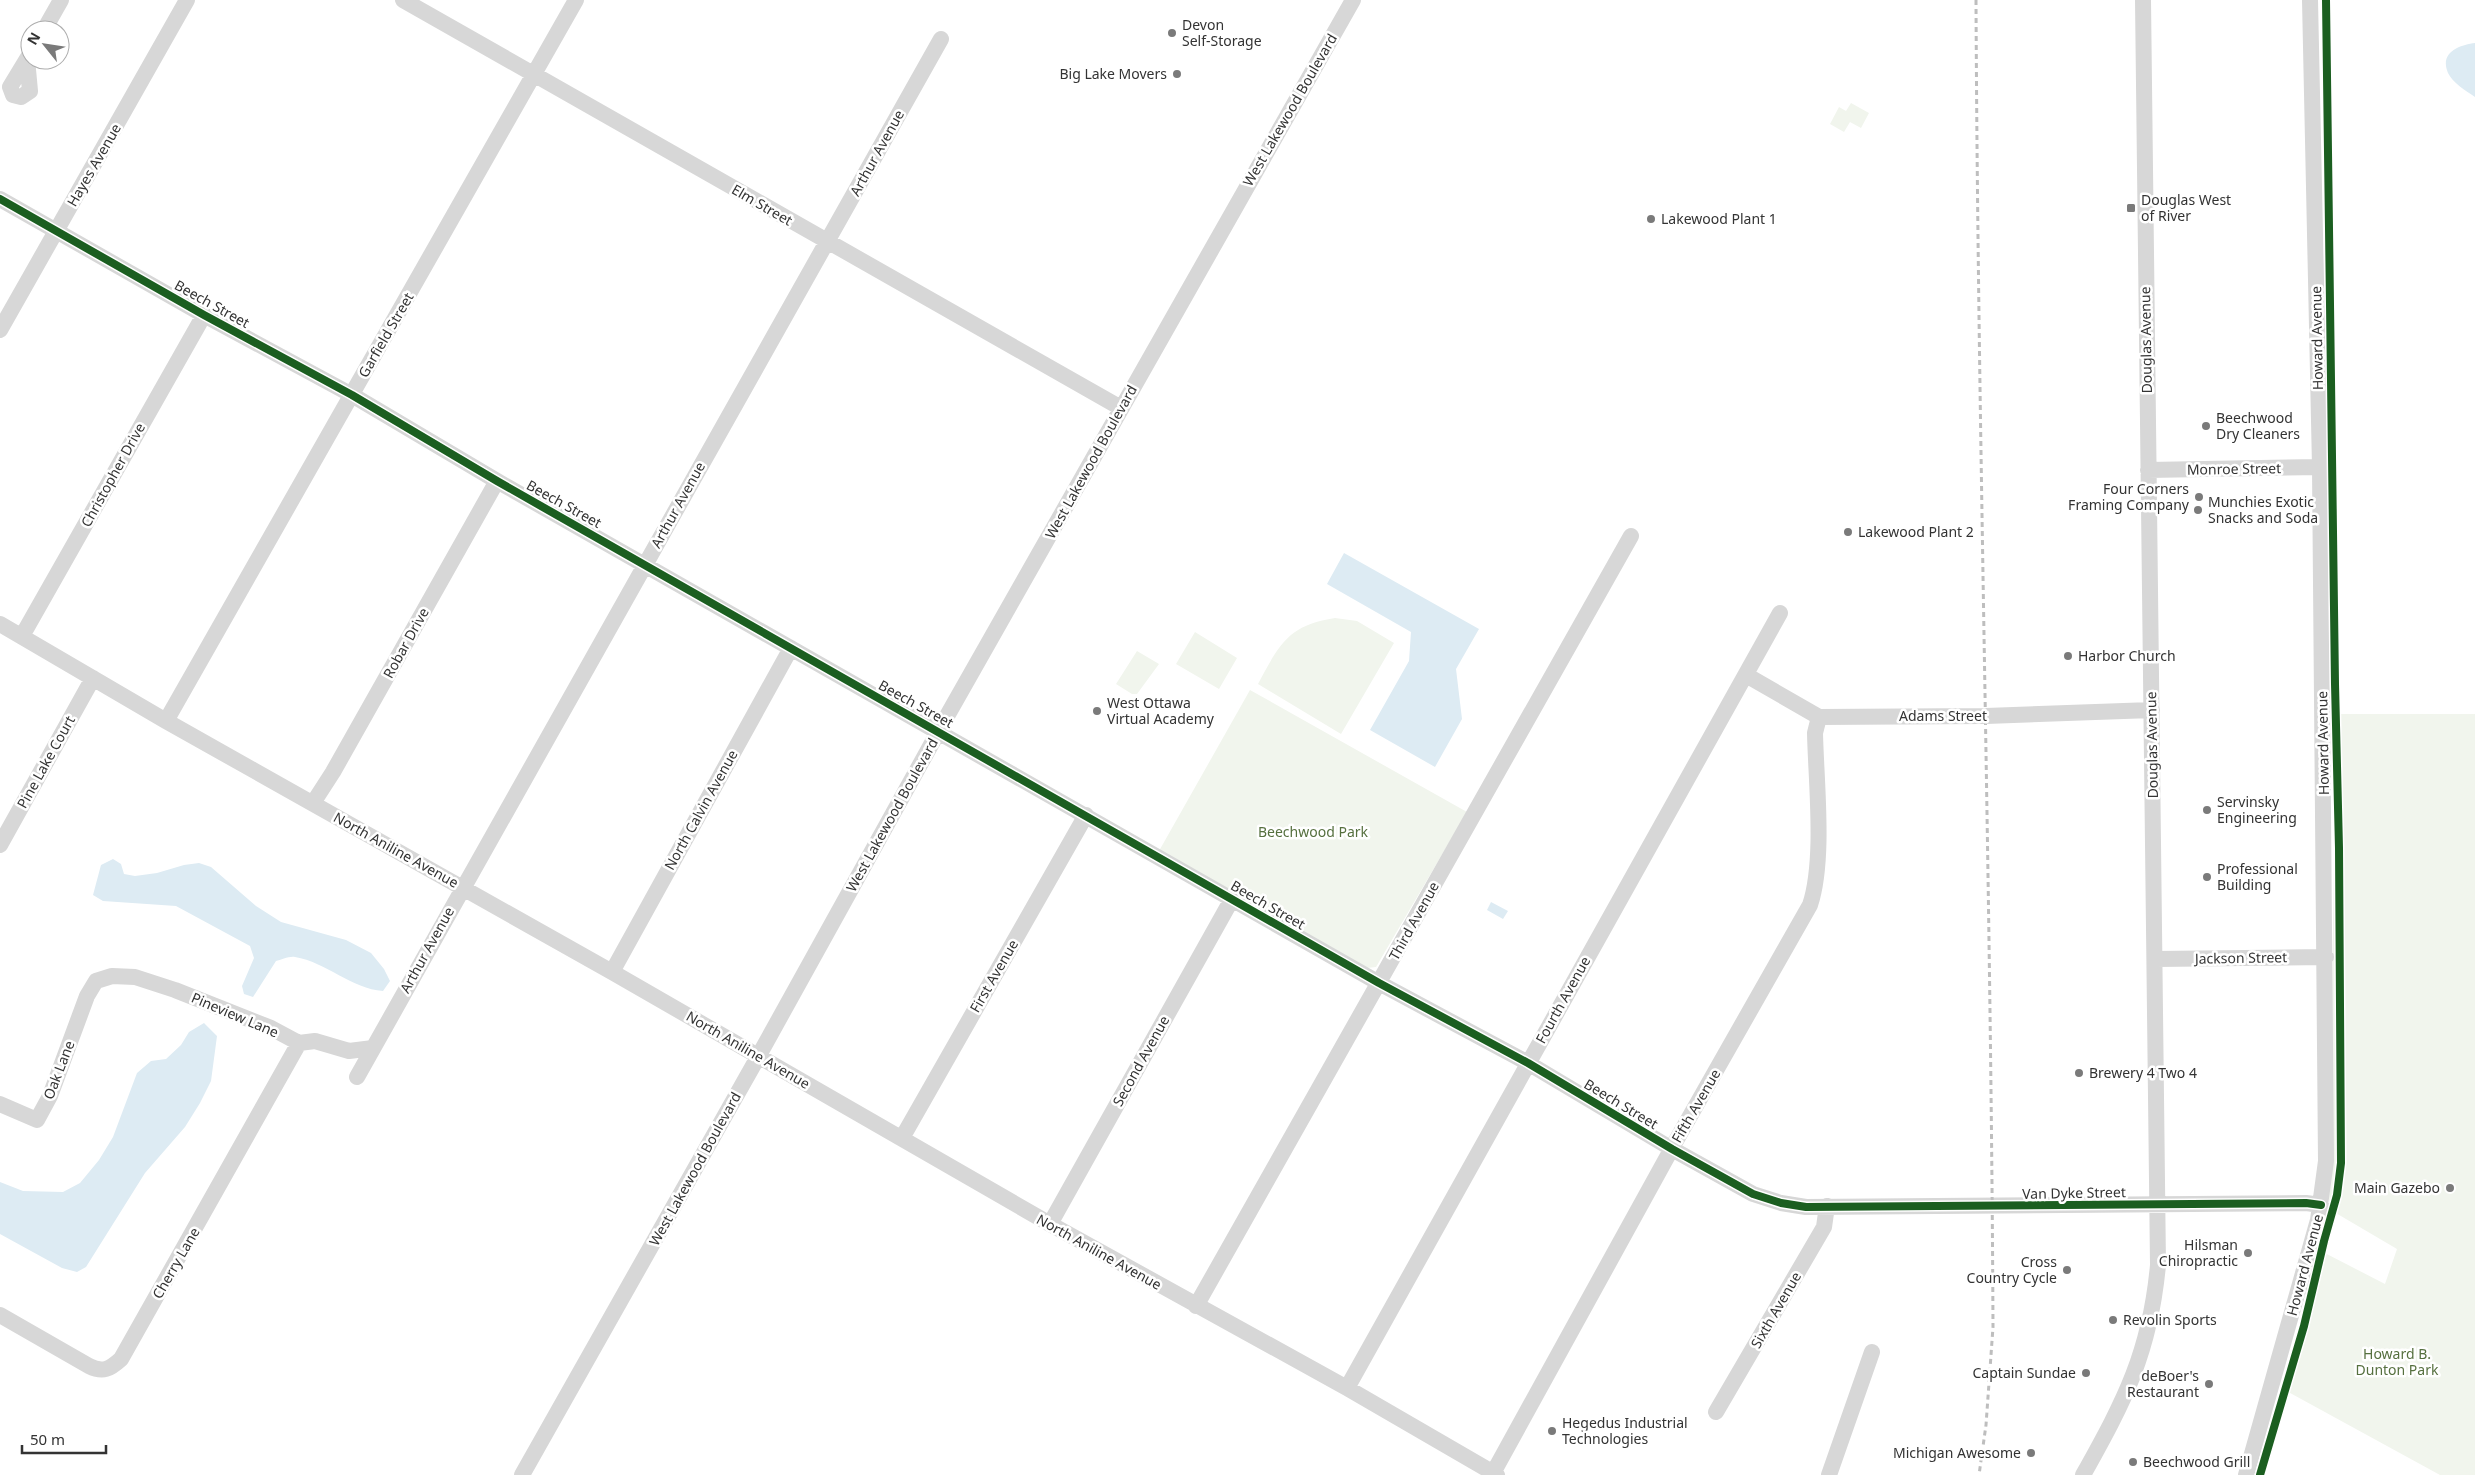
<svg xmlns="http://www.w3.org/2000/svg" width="2475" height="1475" viewBox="0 0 2475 1475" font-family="'Noto Sans',sans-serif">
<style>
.green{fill:#f1f5ed}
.water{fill:#ddebf3}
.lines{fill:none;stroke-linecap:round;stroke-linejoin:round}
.minor{stroke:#d7d7d7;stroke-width:16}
.rail{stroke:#bebebe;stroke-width:3;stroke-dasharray:5 4;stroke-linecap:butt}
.cycleway-casing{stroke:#fff;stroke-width:11}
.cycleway{stroke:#1b5e20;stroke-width:8}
.poi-dot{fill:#7a7a7a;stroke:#fff;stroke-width:2}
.labels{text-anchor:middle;stroke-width:5;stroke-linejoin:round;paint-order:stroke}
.poi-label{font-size:14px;fill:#333;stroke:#fff;text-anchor:start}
.street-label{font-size:14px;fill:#333;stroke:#fff}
.park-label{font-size:14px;fill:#56703f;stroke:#fff}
</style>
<rect width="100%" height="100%" fill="#fff"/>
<path class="green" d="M1851,103L1869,113L1861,128L1850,122L1844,132L1830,124L1839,107L1846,111Z
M1335,618L1357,621L1394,643L1341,734L1258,684C1279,645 1288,625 1335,618Z
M1195,632L1237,658L1219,689L1176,664Z
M1137,651L1159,664L1137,694H1132L1116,684Z
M1250,690L1467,812L1376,967L1367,968L1159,851Z
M2336,714H2475V1475H2440L2283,1389L2319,1250L2385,1284L2397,1249L2329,1209Z"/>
<path class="water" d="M2475,43V97C2466,91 2452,82 2448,73C2439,52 2460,45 2475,43Z
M1344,553L1479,629L1456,669L1462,719L1435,767L1370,730L1409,661L1411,632L1327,584Z
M113,859L121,864L124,874L135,876L157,873L184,865L199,863L211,867L256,906L281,922L346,940L371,953L384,969L390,981L383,991C352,989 326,962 295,957C289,956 281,960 276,961L253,997L244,994L242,986L254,958L250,946L176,906L103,901L93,895L101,865Z
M1491,902L1508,911L1503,919L1487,910Z
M204,1023L217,1036L211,1081L200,1103L185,1127L145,1173L86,1267L77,1272L62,1268L0,1234V1182L23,1191L63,1192L80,1183L99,1160L113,1137L137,1073L151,1061L166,1059L181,1045L189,1032Z"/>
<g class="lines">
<path class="minor" d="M403,0L1121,408
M44,30L61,0
M27,59L30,91L21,97L13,95L10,87L30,54
M0,199L204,315L352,395L497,481L1379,983L1528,1063L1672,1149L1753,1194L1781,1203L1806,1207L2306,1203L2321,1205
M0,330L187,0
M2148,470L2320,467
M0,624L166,721L612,972L1050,1224L1347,1388L1497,1475
M22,636L204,315
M1746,675L1819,717L1986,716L2152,710
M166,721L576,0
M313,803L333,772L497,481
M0,845L93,678
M2156,959L2326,957
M612,972L791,648
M357,1077L941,39
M0,1104L37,1120L50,1096L87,996L96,981L112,976L135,977L175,990L271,1028L299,1043L315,1041L349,1051L373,1048
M902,1138L1086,815
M1050,1224L1232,899
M1196,1306L1631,536
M0,1315L89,1366C103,1373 110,1369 121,1359L299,1043
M1347,1388L1780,613
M1716,1412L1824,1227L1827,1206
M1493,1473L1677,1139L1810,905C1825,860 1816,782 1815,733L1819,717
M522,1475L758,1057L947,716L1353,0
M1829,1475L1872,1352
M2083,1475C2125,1400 2150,1352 2158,1265L2143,0
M2246,1475L2318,1220L2326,1161L2320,467L2310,0"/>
<path class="rail" d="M1976,0C1978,442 1991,885 1993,1327L1986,1425L1979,1475"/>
<defs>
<path id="cycleway" d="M0,199L204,315L352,395L497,481L1379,983L1528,1063L1672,1149L1753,1194L1781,1203L1806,1207L2306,1203L2321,1205
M2260,1475L2304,1326L2324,1241L2337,1195L2341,1163L2339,848L2335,684L2326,0"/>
</defs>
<use href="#cycleway" class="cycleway-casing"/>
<use href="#cycleway" class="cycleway"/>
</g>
<g class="poi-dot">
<circle cx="1172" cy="33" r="5"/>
<circle cx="1177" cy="74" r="5"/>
<rect x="2126" y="203" width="10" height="10" rx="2.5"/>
<circle cx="1651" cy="219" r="5"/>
<circle cx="2206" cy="426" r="5"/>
<circle cx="2199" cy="497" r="5"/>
<circle cx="2198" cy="510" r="5"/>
<circle cx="1848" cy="532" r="5"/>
<circle cx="2068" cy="656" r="5"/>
<circle cx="1097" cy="711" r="5"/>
<circle cx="2207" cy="810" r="5"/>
<circle cx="2207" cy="877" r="5"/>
<circle cx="2079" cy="1073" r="5"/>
<circle cx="2450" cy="1188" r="5"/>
<circle cx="2248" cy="1253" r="5"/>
<circle cx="2067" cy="1270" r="5"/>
<circle cx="2113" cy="1320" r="5"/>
<circle cx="2086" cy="1373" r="5"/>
<circle cx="2209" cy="1384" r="5"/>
<circle cx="1552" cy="1431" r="5"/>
<circle cx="2031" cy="1453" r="5"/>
<circle cx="2133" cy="1462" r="5"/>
</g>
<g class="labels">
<g class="poi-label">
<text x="1182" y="30">Devon<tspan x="1182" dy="16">Self-Storage</tspan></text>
<text x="1167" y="79" text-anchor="end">Big Lake Movers</text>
<text x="2141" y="205">Douglas West<tspan x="2141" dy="16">of River</tspan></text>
<text x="1661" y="224">Lakewood Plant 1</text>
<text x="2216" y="423">Beechwood<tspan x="2216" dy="16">Dry Cleaners</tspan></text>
<text x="2189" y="494" text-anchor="end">Four Corners<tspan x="2189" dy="16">Framing Company</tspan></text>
<text x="2208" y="507">Munchies Exotic<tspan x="2208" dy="16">Snacks and Soda</tspan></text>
<text x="1858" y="537">Lakewood Plant 2</text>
<text x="2078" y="661">Harbor Church</text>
<text x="1107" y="708">West Ottawa<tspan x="1107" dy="16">Virtual Academy</tspan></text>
<text x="2217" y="807">Servinsky<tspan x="2217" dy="16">Engineering</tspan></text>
<text x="2217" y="874">Professional<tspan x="2217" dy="16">Building</tspan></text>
<text x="2089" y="1078">Brewery 4 Two 4</text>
<text x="2440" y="1193" text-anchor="end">Main Gazebo</text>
<text x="2238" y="1250" text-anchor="end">Hilsman<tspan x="2238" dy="16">Chiropractic</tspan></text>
<text x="2057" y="1267" text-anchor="end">Cross<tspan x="2057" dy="16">Country Cycle</tspan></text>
<text x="2123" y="1325">Revolin Sports</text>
<text x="2076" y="1378" text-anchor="end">Captain Sundae</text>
<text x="2199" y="1381" text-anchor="end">deBoer's<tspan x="2199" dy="16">Restaurant</tspan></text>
<text x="1562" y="1428">Hegedus Industrial<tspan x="1562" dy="16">Technologies</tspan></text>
<text x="2021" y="1458" text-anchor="end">Michigan Awesome</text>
<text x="2143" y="1467">Beechwood Grill</text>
</g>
<g class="street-label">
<text transform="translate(1290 110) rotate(-60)" y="5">West Lakewood Boulevard</text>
<text transform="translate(877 153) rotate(-61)" y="5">Arthur Avenue</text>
<text transform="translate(94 165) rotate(-60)" y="5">Hayes Avenue</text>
<text transform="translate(762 205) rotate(30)" y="5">Elm Street</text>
<text transform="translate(212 304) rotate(29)" y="5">Beech Street</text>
<text transform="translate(386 335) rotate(-60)" y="5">Garfield Street</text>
<text transform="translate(2317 338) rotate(-91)" y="5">Howard Avenue</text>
<text transform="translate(2146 340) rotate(-91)" y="5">Douglas Avenue</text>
<text transform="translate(1091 462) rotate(-61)" y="5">West Lakewood Boulevard</text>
<text transform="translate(2234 469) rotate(-1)" y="5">Monroe Street</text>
<text transform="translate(113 475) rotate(-61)" y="5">Christopher Drive</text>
<text transform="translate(564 504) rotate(29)" y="5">Beech Street</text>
<text transform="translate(678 505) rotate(-61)" y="5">Arthur Avenue</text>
<text transform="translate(406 643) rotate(-61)" y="5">Robar Drive</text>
<text transform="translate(916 704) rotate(29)" y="5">Beech Street</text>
<text x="1943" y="721">Adams Street</text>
<text transform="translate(2323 743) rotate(-91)" y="5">Howard Avenue</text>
<text transform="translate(2152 745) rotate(-91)" y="5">Douglas Avenue</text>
<text transform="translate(46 762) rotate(-61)" y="5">Pine Lake Court</text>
<text transform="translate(701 810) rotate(-61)" y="5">North Calvin Avenue</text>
<text transform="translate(892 815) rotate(-61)" y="5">West Lakewood Boulevard</text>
<text transform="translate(396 850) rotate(29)" y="5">North Aniline Avenue</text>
<text transform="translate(1268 905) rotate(30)" y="5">Beech Street</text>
<text transform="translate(1414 921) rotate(-61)" y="5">Third Avenue</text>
<text transform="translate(427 950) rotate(-61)" y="5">Arthur Avenue</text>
<text transform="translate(2241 958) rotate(-1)" y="5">Jackson Street</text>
<text transform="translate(994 976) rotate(-60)" y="5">First Avenue</text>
<text transform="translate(1563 1000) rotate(-61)" y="5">Fourth Avenue</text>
<text transform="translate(235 1015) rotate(23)" y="5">Pineview Lane</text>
<text transform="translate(748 1050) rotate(30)" y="5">North Aniline Avenue</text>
<text transform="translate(1141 1061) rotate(-61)" y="5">Second Avenue</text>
<text transform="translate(59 1070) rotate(-69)" y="5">Oak Lane</text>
<text transform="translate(1621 1104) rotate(31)" y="5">Beech Street</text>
<text transform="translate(1696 1106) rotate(-60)" y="5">Fifth Avenue</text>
<text transform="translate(695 1169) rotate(-61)" y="5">West Lakewood Boulevard</text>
<text transform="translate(2074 1193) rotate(-1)" y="5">Van Dyke Street</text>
<text transform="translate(1099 1252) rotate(29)" y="5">North Aniline Avenue</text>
<text transform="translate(176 1263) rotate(-60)" y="5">Cherry Lane</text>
<text transform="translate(2305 1265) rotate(-75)" y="5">Howard Avenue</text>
<text transform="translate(1776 1310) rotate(-60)" y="5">Sixth Avenue</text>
</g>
<g class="park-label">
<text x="1313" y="837">Beechwood Park</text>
<text x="2397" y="1359">Howard B.<tspan x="2397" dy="16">Dunton Park</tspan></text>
</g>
</g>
<g transform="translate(45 45) rotate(300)"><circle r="24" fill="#ffffff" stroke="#adadad"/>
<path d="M0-4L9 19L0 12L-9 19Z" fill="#7a7a7a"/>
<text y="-8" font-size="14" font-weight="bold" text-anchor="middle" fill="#333333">N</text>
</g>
<path d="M22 1445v8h84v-8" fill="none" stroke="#333333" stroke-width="2.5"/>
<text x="30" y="1445" font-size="15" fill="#333333" stroke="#ffffff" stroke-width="4" paint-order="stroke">50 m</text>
</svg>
